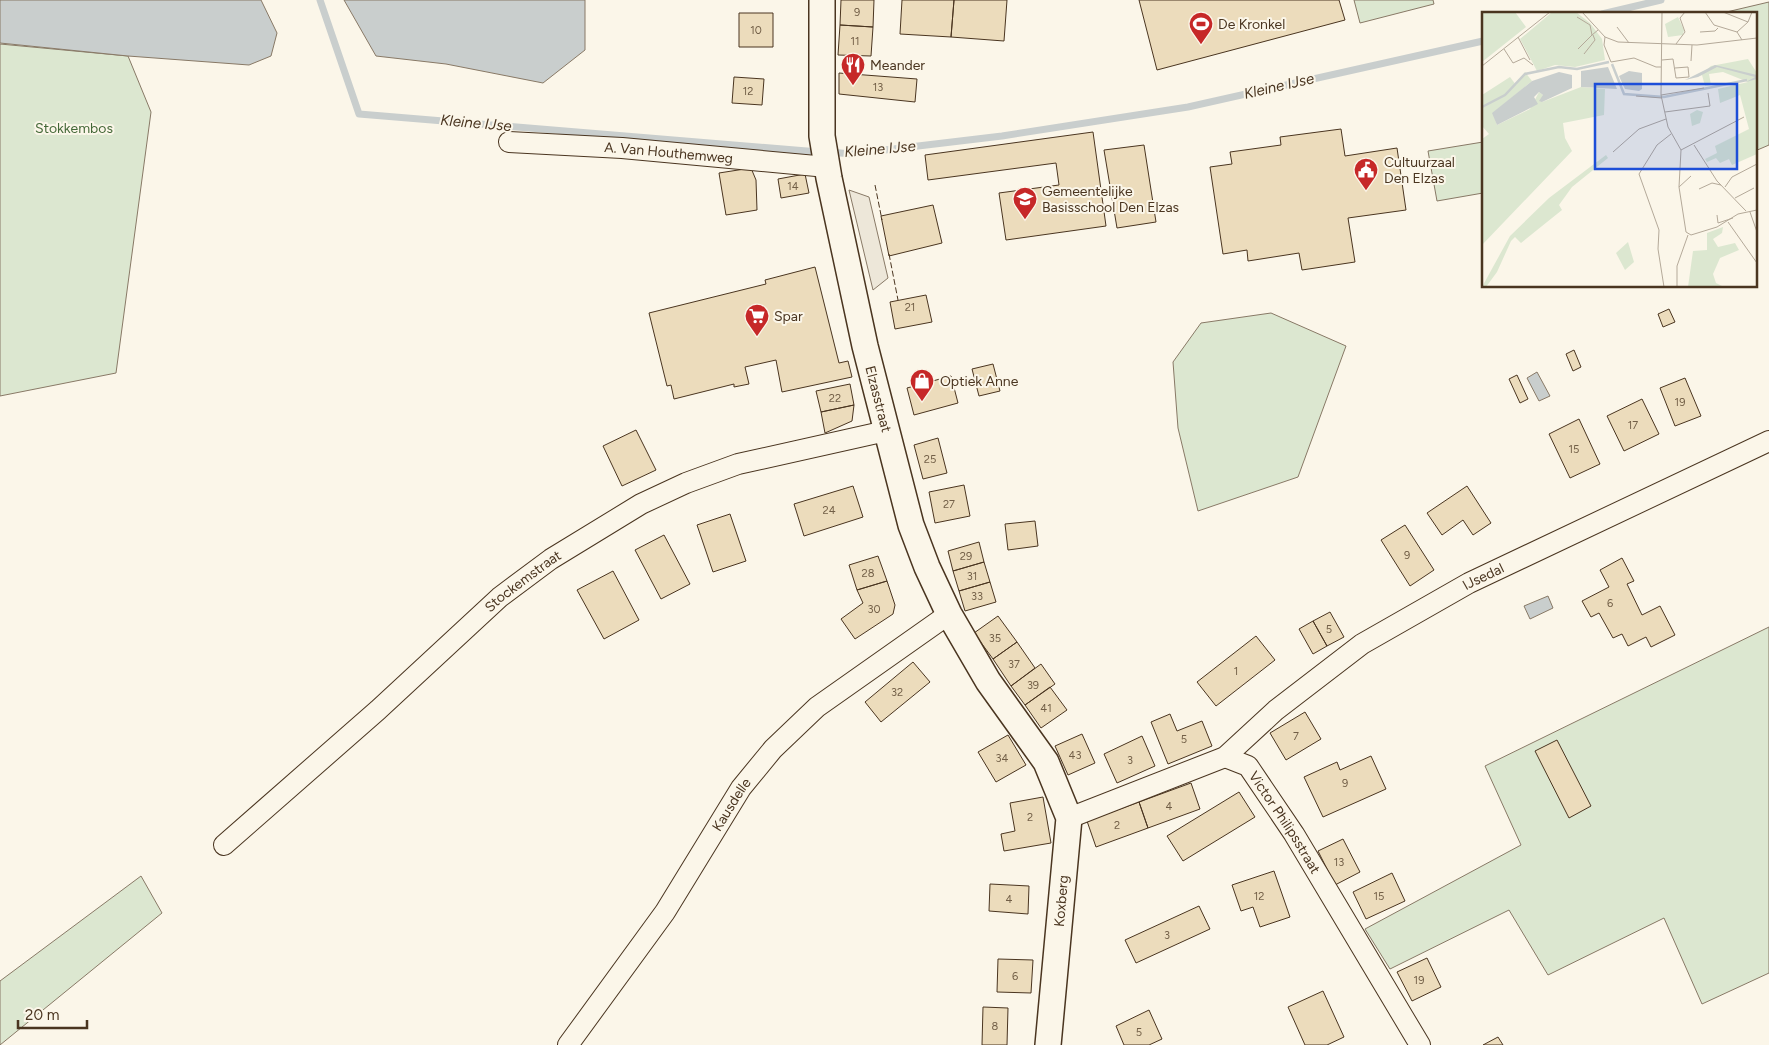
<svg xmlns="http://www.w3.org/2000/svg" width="1769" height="1045" viewBox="0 0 1769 1045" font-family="Figtree,sans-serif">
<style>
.green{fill:#dce7d0;stroke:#887966}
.parking{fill:#ede7d9;stroke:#887966}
.water{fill:#c9cecd;stroke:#887966}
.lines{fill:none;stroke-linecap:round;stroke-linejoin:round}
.stream{stroke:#c9cecd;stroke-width:7}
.building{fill:#ecdcbc;stroke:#4a3520}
.minor-casing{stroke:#4a3520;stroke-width:22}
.tertiary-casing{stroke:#4a3520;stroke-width:28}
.minor{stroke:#fbf6e9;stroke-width:20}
.tertiary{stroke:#fbf6e9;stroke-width:25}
.fence{stroke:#4a3520;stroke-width:1;stroke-dasharray:6 2.5;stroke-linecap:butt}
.labels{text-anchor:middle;stroke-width:4;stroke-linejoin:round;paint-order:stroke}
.number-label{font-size:11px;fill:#725f47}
.poi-label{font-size:14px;fill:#4a3520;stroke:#fbf6e9;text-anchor:start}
.park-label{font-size:14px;fill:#436837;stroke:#fbf6e9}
.street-label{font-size:14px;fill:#4a3520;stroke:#fbf6e9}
.water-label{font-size:15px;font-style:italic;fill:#4a3520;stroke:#fbf6e9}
.inset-river{fill:none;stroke:#c9cecd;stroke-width:2.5}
.inset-road{fill:none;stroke:#b4a999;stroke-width:1}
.view{fill:#1d4ed8;fill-opacity:0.15;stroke:#1d4ed8;stroke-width:2.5}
.inset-edge{fill:none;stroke:#4a3520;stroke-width:2.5}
</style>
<rect width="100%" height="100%" fill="#fbf6e9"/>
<path class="green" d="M1354,0H1433L1434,4L1360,23Z
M1769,2V145L1755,151V14H1718Z
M0,44L128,56L151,112L116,373L0,396Z
M1483,142V193L1437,201L1428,151Z
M1271,313L1346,346L1298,477L1198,511L1178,428L1173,362L1201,323Z
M1769,627V973L1702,1004L1664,918L1548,975L1509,910L1390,969L1365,929L1521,845L1485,766Z
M141,876L162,913L0,1045V981Z"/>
<path class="parking" d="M849,190L869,197L888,278L873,290Z"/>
<path class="water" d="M0,0H261L277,33L271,56L249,65L128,56L0,43Z
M344,0H585V50L543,83L446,64L376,56Z
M1537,372L1550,396L1539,401L1527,378Z
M1548,596L1553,608L1530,619L1524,606Z"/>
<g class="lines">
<path class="stream" d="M320,0L359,114L819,152
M1602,14L1661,0
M830,152L851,154L1002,136L1188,107L1483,41"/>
</g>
<path class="building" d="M841,0H874L873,27L840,25Z
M902,0H954L951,37L900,34Z
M954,0H1007L1004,41L951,37Z
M1139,0H1339L1345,20L1157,70Z
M739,13H773V47H739Z
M840,25L873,27L871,56L838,55Z
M839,73L917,79L915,102L839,94Z
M734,77L764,79L762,105L732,103Z
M1341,129L1345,156L1397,148L1406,210L1348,218L1355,262L1302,270L1299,253L1248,261L1247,250L1223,254L1210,167L1232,164L1230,152L1281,145L1280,137Z
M1093,132L1106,226L1006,240L999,193L1059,185L1056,163L928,180L925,155Z
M1144,145L1156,222L1117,228L1104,150Z
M751,168L756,180L757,210L726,215L719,173Z
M805,174L809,193L781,198L778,179Z
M933,205L942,243L889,256L881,216Z
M815,267L839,363L848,361L852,377L782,392L776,360L745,367L749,384L734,387V384L674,399L671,385L667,386L649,313L766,284L765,280Z
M926,295L932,322L895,329L890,302Z
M1669,309L1675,322L1663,327L1658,314Z
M1574,350L1581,367L1573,371L1566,354Z
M993,364L1000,391L979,396L972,369Z
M1517,375L1528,399L1520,403L1509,379Z
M951,376L958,403L914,415L907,388Z
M1685,378L1701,416L1675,426L1660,388Z
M850,384L854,405L821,412L816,391Z
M1642,399L1659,434L1624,451L1607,416Z
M854,405L852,421L825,433L821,412Z
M1579,419L1600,464L1570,478L1549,434Z
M636,430L656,470L622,486L603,446Z
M938,438L947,473L923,479L914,445Z
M964,485L970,516L935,523L929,492Z
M853,486L863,517L804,536L794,504Z
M1467,486L1491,523L1473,535L1463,520L1442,535L1427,513Z
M730,514L746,561L713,572L697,525Z
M1035,521L1038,546L1008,550L1005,524Z
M1405,525L1434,570L1410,586L1381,540Z
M664,535L690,584L661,599L635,550Z
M979,542L984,562L953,571L948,551Z
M878,556L887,581L857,590L849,565Z
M1622,558L1634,581L1627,584L1642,615L1660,606L1675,635L1651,647L1646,637L1628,646L1622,634L1613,638L1599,613L1591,617L1582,601L1609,587L1600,570Z
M984,562L990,582L959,591L953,571Z
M613,571L639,620L604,639L577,590Z
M887,581L895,605L893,614L855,639L841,619L863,603L857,590Z
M990,582L996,602L965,611L959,591Z
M1330,612L1344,637L1327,646L1313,621Z
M998,616L1017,642L993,659L974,633Z
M1313,621L1327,646L1313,654L1299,629Z
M1256,636L1275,660L1216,706L1197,682Z
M1017,642L1035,668L1011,686L993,659Z
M913,662L930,682L881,722L865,702Z
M1041,664L1055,684L1025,705L1011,686Z
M1050,687L1067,710L1041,728L1025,705Z
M1305,712L1321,739L1286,760L1270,733Z
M1170,714L1177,731L1202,721L1212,746L1168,764L1151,722Z
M1082,734L1095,763L1068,775L1055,746Z
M1008,735L1026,765L996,782L978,752Z
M1142,736L1155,766L1117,783L1104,754Z
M1557,740L1591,806L1569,818L1535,751Z
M1371,756L1386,789L1323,817L1304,777L1337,762L1340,770Z
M1191,783L1200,809L1148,828L1139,802Z
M1239,792L1255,817L1183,861L1167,836Z
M1043,797L1051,843L1004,851L1001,834L1015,831L1010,803Z
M1139,802L1148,828L1096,847L1087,821Z
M1343,839L1360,872L1335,885L1318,851Z
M1274,871L1290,917L1260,927L1253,907L1241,911L1232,885Z
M1392,873L1405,901L1366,919L1353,892Z
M990,884L1029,886L1028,914L989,911Z
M1199,906L1210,929L1136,963L1125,940Z
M1427,958L1441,987L1412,1001L1397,972Z
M998,959L1033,960L1031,993L997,992Z
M1323,991L1344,1037L1327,1045H1305L1288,1007Z
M983,1007L1008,1008L1007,1045H982Z
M1149,1010L1162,1039L1149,1045H1124L1116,1026Z
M1498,1037L1503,1045H1483Z"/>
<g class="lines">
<defs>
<g id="minor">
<path id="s1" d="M509,142L622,148L827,167"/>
<path id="s2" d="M1225,757L1248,766L1294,834L1420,1045"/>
<path id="s3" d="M1069,818L1225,757L1276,710L1362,644L1469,583L1769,441"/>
<path id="s4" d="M224,845L378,710L500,597L551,559L641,504L686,483L738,464L886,431"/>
<path id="s5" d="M568,1045L665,912L741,788L773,749L817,707L949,614"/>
</g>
<g id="tertiary">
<path id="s6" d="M822,0V136L829,178L865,346L911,525L927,567L949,614L988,681L1046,762L1069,818L1048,1045"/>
</g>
</defs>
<use href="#minor" class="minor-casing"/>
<use href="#tertiary" class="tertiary-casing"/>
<use href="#minor" class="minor"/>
<use href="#tertiary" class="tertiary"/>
<path class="fence" d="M875,185L882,220
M889,254L898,300"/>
</g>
<defs>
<symbol id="stadium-pin" viewBox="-11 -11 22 30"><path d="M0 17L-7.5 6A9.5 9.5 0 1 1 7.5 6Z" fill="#c62828" stroke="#fbf6e9"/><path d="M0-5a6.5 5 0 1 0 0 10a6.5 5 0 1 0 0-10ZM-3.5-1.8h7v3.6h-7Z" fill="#fff"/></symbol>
<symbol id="restaurant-pin" viewBox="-11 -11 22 30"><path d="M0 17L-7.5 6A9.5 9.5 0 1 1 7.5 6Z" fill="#c62828" stroke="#fbf6e9"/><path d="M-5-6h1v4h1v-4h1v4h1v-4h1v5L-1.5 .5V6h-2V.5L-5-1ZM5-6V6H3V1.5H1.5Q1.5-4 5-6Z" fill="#fff"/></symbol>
<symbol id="civic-pin" viewBox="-11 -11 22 30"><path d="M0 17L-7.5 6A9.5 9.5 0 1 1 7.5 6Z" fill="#c62828" stroke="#fbf6e9"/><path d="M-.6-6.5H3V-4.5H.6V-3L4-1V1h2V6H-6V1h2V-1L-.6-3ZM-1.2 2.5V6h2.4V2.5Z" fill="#fff"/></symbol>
<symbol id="school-pin" viewBox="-11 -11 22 30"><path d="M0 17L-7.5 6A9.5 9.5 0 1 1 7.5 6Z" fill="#c62828" stroke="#fbf6e9"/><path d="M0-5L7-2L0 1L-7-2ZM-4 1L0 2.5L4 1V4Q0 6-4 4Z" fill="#fff"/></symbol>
<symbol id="supermarket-pin" viewBox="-11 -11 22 30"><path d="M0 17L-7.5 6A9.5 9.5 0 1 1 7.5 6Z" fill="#c62828" stroke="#fbf6e9"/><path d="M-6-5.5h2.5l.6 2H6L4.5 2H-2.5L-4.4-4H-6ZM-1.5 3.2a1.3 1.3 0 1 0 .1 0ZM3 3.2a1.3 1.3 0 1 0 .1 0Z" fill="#fff"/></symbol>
<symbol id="shop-pin" viewBox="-11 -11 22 30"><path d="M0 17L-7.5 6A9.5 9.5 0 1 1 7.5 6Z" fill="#c62828" stroke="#fbf6e9"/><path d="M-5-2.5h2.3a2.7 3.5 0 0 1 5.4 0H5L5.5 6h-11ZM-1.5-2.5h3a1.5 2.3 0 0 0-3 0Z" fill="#fff"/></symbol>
</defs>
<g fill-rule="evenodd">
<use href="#stadium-pin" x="1187" y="10" width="28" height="38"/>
<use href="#restaurant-pin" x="839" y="51" width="28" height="38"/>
<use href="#civic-pin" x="1352" y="156" width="28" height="38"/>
<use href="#school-pin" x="1011" y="185" width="28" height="38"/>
<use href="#supermarket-pin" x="743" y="302" width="28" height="38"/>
<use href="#shop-pin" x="908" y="367" width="28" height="38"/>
</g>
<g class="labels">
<g class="number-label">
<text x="857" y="16">9</text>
<text x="756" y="34">10</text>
<text x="855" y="45">11</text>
<text x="878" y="91">13</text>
<text x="748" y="95">12</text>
<text x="793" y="190">14</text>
<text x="910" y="311">21</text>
<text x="835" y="402">22</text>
<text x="1680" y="406">19</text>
<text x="1633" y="429">17</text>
<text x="1574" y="453">15</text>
<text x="930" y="463">25</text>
<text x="949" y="508">27</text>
<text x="829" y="514">24</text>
<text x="1407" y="559">9</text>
<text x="966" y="560">29</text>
<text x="868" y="577">28</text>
<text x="972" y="580">31</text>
<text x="977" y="600">33</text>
<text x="1610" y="607">6</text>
<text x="874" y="613">30</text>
<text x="1329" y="633">5</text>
<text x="995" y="642">35</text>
<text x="1014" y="668">37</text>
<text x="1236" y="675">1</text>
<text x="1033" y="689">39</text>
<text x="897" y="696">32</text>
<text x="1046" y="712">41</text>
<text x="1296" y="740">7</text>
<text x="1184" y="743">5</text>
<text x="1075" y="759">43</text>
<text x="1002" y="762">34</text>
<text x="1130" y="764">3</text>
<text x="1345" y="787">9</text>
<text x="1169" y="810">4</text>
<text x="1030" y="821">2</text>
<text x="1117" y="829">2</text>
<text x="1339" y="866">13</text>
<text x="1259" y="900">12</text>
<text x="1379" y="900">15</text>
<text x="1009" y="903">4</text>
<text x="1167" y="939">3</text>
<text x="1015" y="980">6</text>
<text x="1419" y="984">19</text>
<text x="995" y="1030">8</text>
<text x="1139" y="1036">5</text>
</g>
<g class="poi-label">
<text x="1218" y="29">De Kronkel</text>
<text x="870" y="70">Meander</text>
<text x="1384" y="167">Cultuurzaal<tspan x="1384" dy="16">Den Elzas</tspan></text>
<text x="1042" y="196">Gemeentelijke<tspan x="1042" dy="16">Basisschool Den Elzas</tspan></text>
<text x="774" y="321">Spar</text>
<text x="940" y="386">Optiek Anne</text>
</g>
<g class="park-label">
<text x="74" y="133">Stokkembos</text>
</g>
<g class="street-label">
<text dy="5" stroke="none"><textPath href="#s1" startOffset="160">A. Van Houthemweg</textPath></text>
<text dy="5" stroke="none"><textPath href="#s6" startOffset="405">Elzasstraat</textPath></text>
<text dy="5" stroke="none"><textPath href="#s3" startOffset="484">IJsedal</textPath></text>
<text dy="5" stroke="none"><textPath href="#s4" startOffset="399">Stockemstraat</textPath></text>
<text dy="5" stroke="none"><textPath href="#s5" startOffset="291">Kausdelle</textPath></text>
<text dy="5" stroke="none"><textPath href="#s2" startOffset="92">Victor Philipsstraat</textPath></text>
<text transform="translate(1061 901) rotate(-85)" y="5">Koxberg</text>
</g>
<g class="water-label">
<text transform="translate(1279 86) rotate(-13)" y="5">Kleine IJse</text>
<text transform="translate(476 123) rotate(5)" y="5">Kleine IJse</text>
<text transform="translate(880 149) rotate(-5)" y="5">Kleine IJse</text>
</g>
</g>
<g transform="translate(1482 12)">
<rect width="275" height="275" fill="#fbf6e9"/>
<path d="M0,0H33L44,15L0,50ZM94,0L108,11L120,27L123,48L93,55L73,53L55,59L38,27L69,1ZM196,5L202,18L201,23L186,25L183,12ZM266,47L275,61V142L250,153L247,147L238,151L234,146L225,150L223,147L235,141L233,134L267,117L258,83L238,91L236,77L266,70L241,60L227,62L229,73L223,74L220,63L217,64L229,54ZM43,60L50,69L11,101L15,113L48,97L57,80L61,83L60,90L99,75L123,77L122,103L81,111L83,126L90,139L0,233V127L7,122L0,114V83L28,65L34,73ZM215,98L221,100L218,111L210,114L208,102ZM124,143L126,146L90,175L77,193L80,198L39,231L33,225L29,229L15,260L4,275H0L28,224L67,186ZM241,215L240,221L231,227L236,235L253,231L257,238L238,246L231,262L234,271L242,275H206L211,239L225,238V221ZM146,230L152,250L143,258L134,241Z" fill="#dce7d0"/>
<path d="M233,53L275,63V67L264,70L273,65L235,55L216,65L203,68ZM126,55L135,77L99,75V59ZM147,59L160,61V77L157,79L143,77L141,73L137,64ZM77,60L90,63V76L60,90L57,89L61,83L57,80L52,85L56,92L15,113L10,101L50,69Z" fill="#c9cecd"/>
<path class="inset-river" d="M130,52L142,82L182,85L265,68M0,95L23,83L43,62L77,55L95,57L127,50"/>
<path class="inset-road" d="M100,0L123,25L136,30L215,33L275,26M180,0L179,83L186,115L199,138L197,175L204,220L209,223L235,215L256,202L275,198M223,0L232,13L255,20L260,28M241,0L266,10M95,5L108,13L110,23L116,18M135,15L147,31M218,20L233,19L236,16M255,20L266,10L270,0M36,25L48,48M123,25L122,33L129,50L152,46L174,55H179M194,32L203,20L198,6L203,0M22,37L31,51L42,46L51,53M96,37L110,23M102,42L113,28L111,23M180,48L191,47L194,66L207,65L206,55L193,56M209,49L210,33M0,54L68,0M179,83L222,76M154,84L180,86M183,100L228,94L226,81M212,133L235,169L264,199M199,138L262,105M131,140L157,117L184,107M197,175L209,164M243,175L250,165L275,152M217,177L230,171L239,173M253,186L272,176M268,200L275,220M235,203L236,211L251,206M246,210L275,251M182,275L176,237L177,218L157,162L175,133L189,122M195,275V254L206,223"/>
<path class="view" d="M113,72H255V157H113Z"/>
<rect width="275" height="275" class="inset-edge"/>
</g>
<path d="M18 1020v8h69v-8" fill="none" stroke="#4a3520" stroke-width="2.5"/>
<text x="25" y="1020" font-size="15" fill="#4a3520" stroke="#fbf6e9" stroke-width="4" paint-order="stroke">20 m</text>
</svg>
